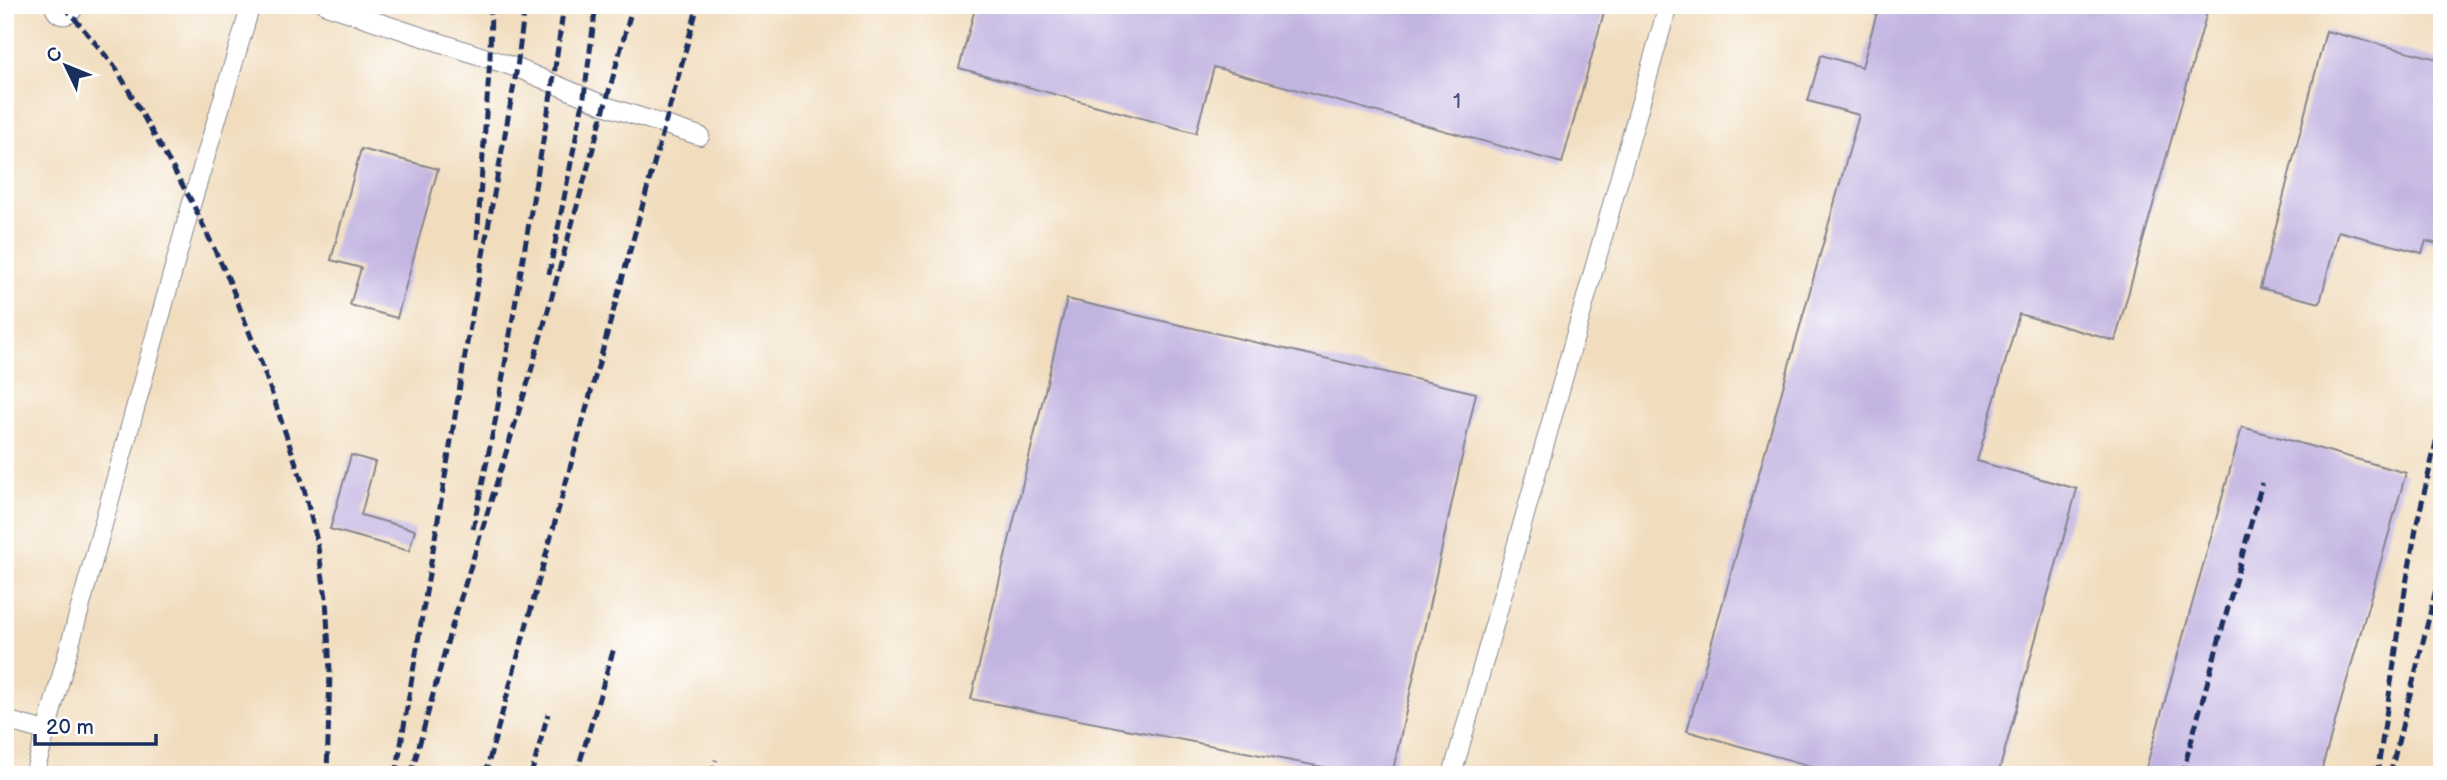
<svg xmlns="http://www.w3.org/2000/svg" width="2447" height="780" viewBox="0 0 2447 780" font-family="'Balsamiq Sans',sans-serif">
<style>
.building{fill:#c2b4e1}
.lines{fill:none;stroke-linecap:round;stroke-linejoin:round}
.service-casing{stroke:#86868e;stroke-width:20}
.minor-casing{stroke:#86868e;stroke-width:39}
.service{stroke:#fff;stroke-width:18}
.minor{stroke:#fff;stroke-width:37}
.rail{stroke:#1b2f5e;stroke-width:5;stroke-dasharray:10 5;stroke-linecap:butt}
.labels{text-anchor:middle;stroke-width:6;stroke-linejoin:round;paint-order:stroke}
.number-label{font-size:21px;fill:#45507f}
</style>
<rect width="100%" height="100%" fill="#fff"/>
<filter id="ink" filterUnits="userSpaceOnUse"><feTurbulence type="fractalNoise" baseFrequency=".0143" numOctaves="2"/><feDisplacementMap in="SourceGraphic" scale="14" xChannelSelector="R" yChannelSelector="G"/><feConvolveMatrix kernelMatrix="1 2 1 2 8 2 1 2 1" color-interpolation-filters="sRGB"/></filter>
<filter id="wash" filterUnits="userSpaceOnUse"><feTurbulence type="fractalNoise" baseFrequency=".00686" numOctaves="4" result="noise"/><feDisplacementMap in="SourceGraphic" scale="28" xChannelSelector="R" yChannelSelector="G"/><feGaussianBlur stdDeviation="1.57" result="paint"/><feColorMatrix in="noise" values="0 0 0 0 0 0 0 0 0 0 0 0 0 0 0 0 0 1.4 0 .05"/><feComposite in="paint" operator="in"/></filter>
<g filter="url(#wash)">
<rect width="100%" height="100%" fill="#f1ddbe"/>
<g id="blocks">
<path class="building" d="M976,5H1099L1125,12L1127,5H1606L1562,163L1214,67L1196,133L959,68Z
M1879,5H2209L2115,341L2019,314L1977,461L2077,489L1998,775H1842L1687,731L1859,115L1808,101L1821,55L1862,67Z
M2326,31L2442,60V245L2426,241L2422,253L2338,231L2320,303L2260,288Z
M361,149L438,169L397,318L350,305L361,268L331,260Z
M1067,299L1476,393L1392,775H1364L971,699Z
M2242,427L2406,473L2320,775H2144Z
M351,455L375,462L361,515L415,530L409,551L330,529Z"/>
</g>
</g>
<g filter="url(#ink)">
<use href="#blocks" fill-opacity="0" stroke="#86868e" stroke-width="2"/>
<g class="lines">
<defs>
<path id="service" d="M326,5L517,68L606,106L700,136
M5,720L45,731
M34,775L192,202L251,5
M1452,775L1668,5"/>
<path id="minor" d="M64,5V6"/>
</defs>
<use href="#service" class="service-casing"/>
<use href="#minor" class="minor-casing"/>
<use href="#service" class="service"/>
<use href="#minor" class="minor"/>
<path class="rail" d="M64,6L116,68L192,202L229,280L262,365L302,481L317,541L326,598L330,671L327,775
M477,239L490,59L491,5
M549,274L584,97L596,5
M473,529L496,417L553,82L564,5
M396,775L468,337L517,68L525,5
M411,775L449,636L528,382L633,5
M485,775L698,5
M531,775L548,714
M576,775L614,648
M711,775L716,760
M2182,775L2262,483
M2377,775L2406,584L2417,523L2442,417
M2390,775L2442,565"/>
</g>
</g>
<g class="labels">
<g class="number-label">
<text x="1457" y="108">1</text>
</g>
</g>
<rect width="2447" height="780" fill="none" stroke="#fff" stroke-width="28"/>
<g transform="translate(66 66) rotate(313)" stroke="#ffffff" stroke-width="5" paint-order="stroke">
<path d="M0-5L12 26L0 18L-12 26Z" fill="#1b2f5e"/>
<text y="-10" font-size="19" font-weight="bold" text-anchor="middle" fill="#1b2f5e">С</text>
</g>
<path d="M35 734v10h121v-10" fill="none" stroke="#1b2f5e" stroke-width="3.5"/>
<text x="46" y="734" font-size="21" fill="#1b2f5e" stroke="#ffffff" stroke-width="5" paint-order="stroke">20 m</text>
</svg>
